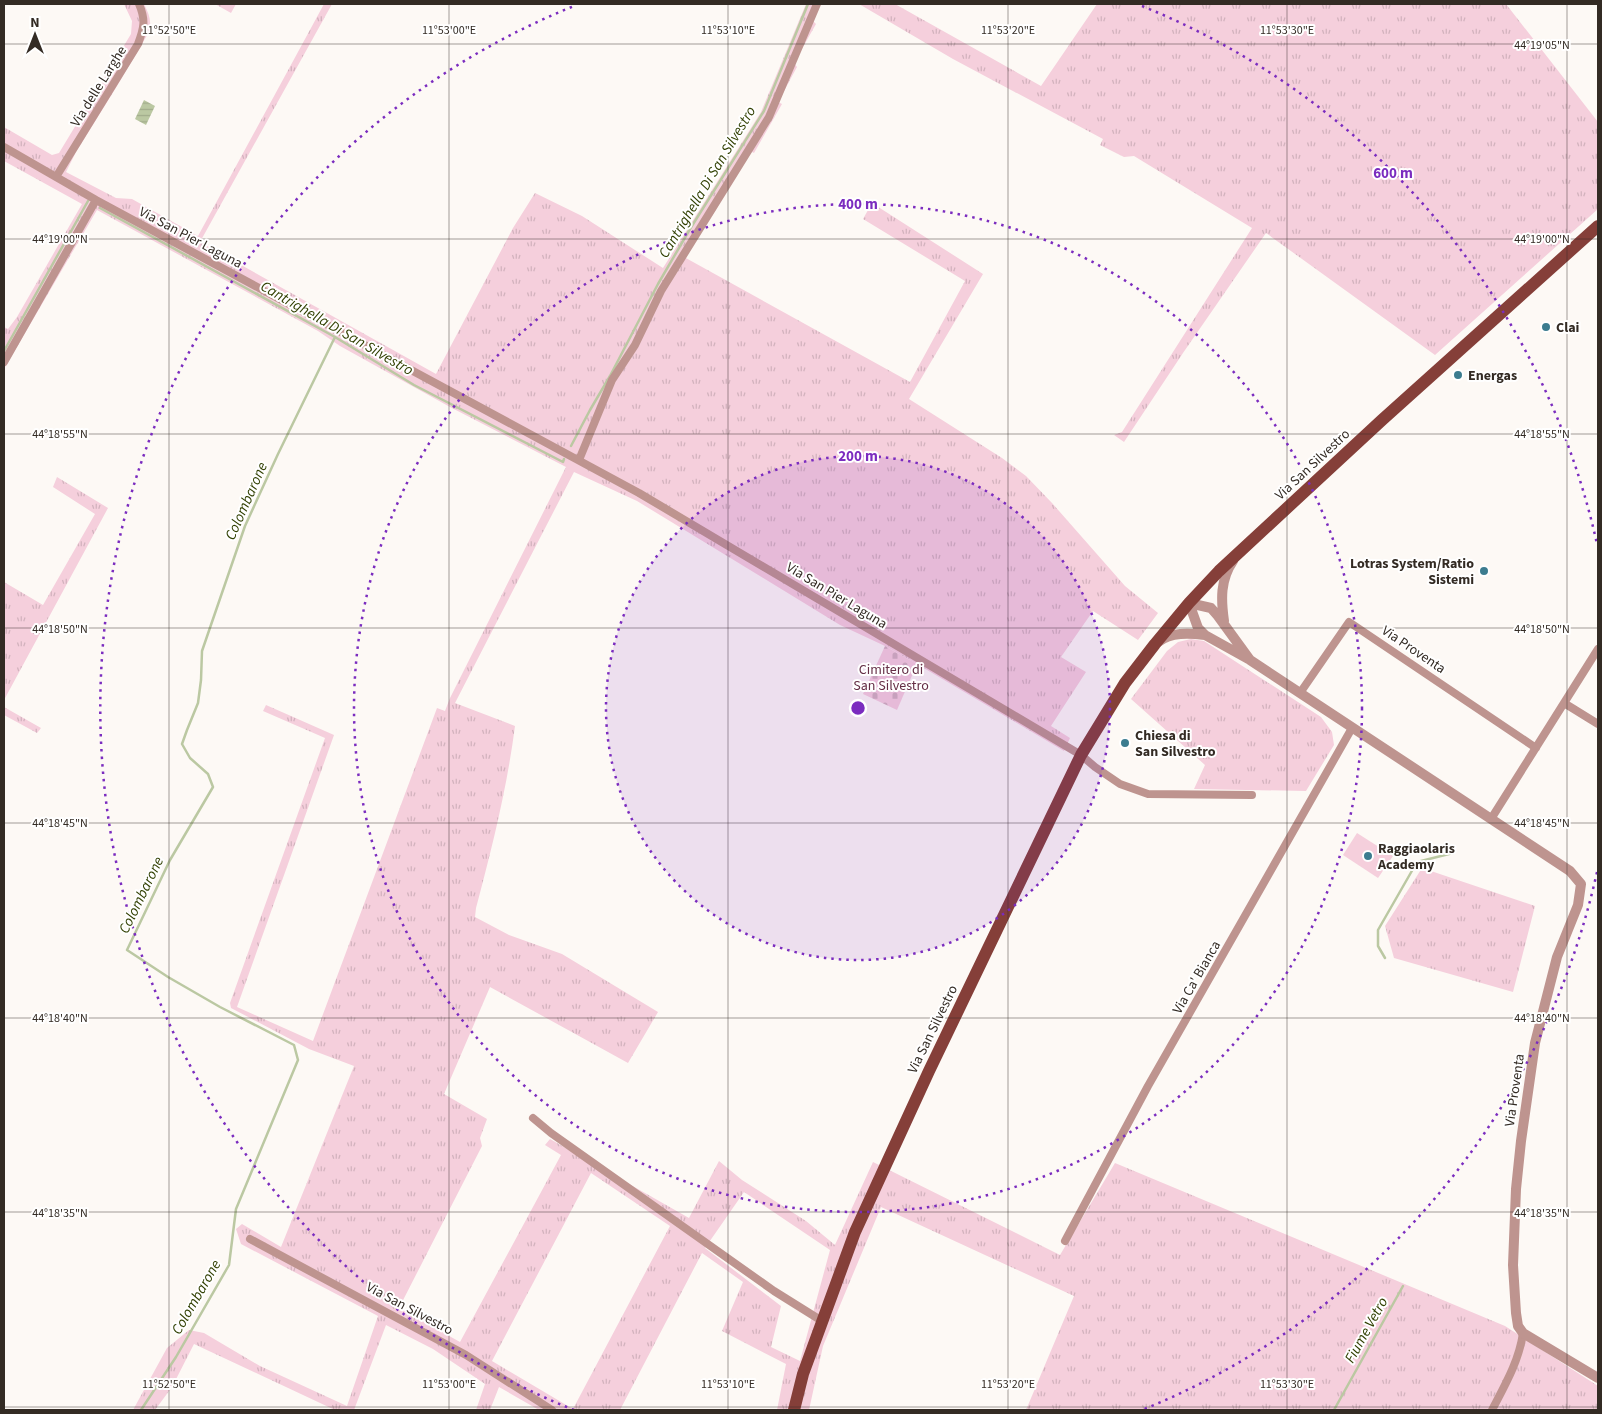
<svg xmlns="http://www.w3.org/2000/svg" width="1602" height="1414" viewBox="0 0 1602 1414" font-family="'Source Sans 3',sans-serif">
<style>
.grass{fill:url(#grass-tufts);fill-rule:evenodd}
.cemetery{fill:url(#cemetery-stones)}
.pitch{fill:#f5cfdc}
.water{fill:url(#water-rules)}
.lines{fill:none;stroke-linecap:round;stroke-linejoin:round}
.stream{stroke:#bbc8a2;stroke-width:2.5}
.minor{stroke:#be948f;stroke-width:8}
.tertiary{stroke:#be948f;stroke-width:10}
.primary{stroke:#853f39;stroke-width:12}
.ticks{fill:none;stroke:#332b24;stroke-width:1;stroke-opacity:0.45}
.ring{fill:none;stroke:#7b2cbf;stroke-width:2.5;stroke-dasharray:2.5 5}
.poi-dot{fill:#3c7c8f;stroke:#fff;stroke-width:2}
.labels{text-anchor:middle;stroke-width:4;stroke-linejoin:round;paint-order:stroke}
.street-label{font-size:14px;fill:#332b24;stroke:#fff}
.poi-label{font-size:14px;font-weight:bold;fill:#332b24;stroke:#fff;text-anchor:start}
.park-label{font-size:14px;fill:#642e45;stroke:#fff}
.water-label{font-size:15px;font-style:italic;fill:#303f01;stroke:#fff}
.ticks-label{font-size:12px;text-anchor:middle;fill:#332b24;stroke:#fff;stroke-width:4;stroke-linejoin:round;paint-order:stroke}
.centre{fill:#7b2cbf;stroke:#fff;stroke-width:2.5}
.ring-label{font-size:15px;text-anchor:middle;font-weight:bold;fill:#7b2cbf;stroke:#fff;stroke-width:4;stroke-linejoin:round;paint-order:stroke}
</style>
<defs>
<pattern id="grass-tufts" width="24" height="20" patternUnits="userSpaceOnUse" patternTransform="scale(1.25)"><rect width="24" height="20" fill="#f5cfdc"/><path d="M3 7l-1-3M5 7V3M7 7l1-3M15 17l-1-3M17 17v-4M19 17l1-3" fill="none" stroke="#d2b2bd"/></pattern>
<pattern id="cemetery-stones" width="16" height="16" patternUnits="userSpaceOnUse" patternTransform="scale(1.25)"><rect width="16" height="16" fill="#f5cfdc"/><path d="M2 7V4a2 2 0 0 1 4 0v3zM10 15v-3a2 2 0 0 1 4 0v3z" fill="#d2b2bd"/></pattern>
<pattern id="water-rules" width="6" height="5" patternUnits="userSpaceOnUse" patternTransform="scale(1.25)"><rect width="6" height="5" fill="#bbc8a2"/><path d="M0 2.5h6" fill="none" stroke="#a1ac8b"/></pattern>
</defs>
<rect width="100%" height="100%" fill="#fdf9f5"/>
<path class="grass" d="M124,4H144C149,14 152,21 149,32L117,86L76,152L66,172L116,198L132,199L198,236L324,4H332L200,242L436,374L513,228L535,193L582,216L663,268L761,112L806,4H821L812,20L816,24L794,63L797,67L778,102L782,104L754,153L750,151L712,216H708L684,257L910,382L965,281L863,219L872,203L983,274L909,399L1002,458L1026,476L1052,503L1125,586L1158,613L1138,640L1093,611L1061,657L1086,672L1051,726L1070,738L1064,751L917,664L885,646L840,625L637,501L574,472L455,703L515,726C507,788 492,848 476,908L475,917L509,935L562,954L658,1012L628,1063L490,987L444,1094L487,1119L480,1138L482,1146L399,1308L460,1342L561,1155L545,1145L550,1139L689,1218L719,1161L742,1180L806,1221L835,1245L873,1162L1060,1255L1115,1163L1505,1326L1598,1386V1410H1026L1074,1296L881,1207L823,1346L809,1410H777L786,1364L722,1331L743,1282L702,1253L620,1410H539L499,1387L490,1410H476L485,1384L433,1349L386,1325L354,1410H335L194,1344L172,1387L155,1410H133L167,1348L189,1330L204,1333L260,1366L347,1406L378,1316L241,1244L236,1229L242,1224L281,1247L354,1066L309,1049L231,1008L230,1003L325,738L263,711L266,705L334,735L237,1007L313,1041L437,708L445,711L450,698L566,467L450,407L340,346L318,331L97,210L4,369V327L8,329L17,317L82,204L4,161V127L52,155L59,153L131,34L132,21ZM591,1173L670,1226L573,1409L492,1361ZM744,1192L830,1250L800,1361L771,1347L781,1306L705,1248Z
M215,4H236L231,13Z
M859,4H895L1041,86L1097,4H1506L1598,122V209L1435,355L1266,233L1183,353L1124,442L1114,435L1122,432L1252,228L1134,156L1124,157L1100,145L1103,139L953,59Z
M57,477L108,508L4,700V582L43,605L95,514L53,487Z
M1191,639L1204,641L1321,717L1332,732L1334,745L1306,791L1194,789L1205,765L1131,699L1167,651L1178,642Z
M4,707L41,728L37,733L4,715Z
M1422,868L1535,906L1513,992L1394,958L1385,926Z"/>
<path class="cemetery" d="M885,646L917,664L897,710L863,694Z"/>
<path class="pitch" d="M1357,833L1393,856L1378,878L1343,855Z"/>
<path class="water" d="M144,100L155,106L146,125L135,119Z"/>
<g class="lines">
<path class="stream" d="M100,208L335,337L414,385L563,462L564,459
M4,351L88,201
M571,446L590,410L610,376L658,284L690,229L764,111L808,4
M1385,958L1378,946V930L1417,862L1453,853
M141,1410L176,1357L229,1265L236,1209L298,1060L294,1045L220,1007L168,977L127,950L170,860L213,787L208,774L190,758L182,744L187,730L198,703L201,680L202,651L245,526L278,454L335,337
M1334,1410L1403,1286"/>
<path class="minor" d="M4,147L96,200L639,493L1081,755L1095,767L1120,784L1148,794L1252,795
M56,177L138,44C144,28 146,20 139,4
M4,362L96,200
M579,460L612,380L635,345L661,291L769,117L817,4
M1300,693L1349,622L1536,748
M1564,703L1598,724
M1491,819L1598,649
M533,1118L551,1133L774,1291L822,1321
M250,1239L466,1355L552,1410
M1065,1241L1148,1086L1352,728
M1492,1410C1505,1385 1519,1361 1523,1333"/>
<path class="tertiary" d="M1224,621C1221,600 1220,580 1233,561
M1158,642C1171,632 1189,633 1205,635
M1250,660L1218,616L1211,608L1189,603L1198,628L1205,635L1250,660L1570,871L1581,884L1578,905L1557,957L1535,1043L1521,1141L1516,1189L1513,1265L1516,1313L1518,1326L1523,1333L1598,1378"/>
<path class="primary" d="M794,1410L803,1374L855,1232L929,1071L1081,755L1125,683L1155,644L1189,603L1219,571L1382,420L1598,226"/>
</g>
<path class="ticks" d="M169,4V1410M449,4V1410M728,4V1410M1008,4V1410M1287,4V1410M1567,4V1410M4,44H1598M4,239H1598M4,434H1598M4,628H1598M4,823H1598M4,1018H1598M4,1212H1598M4,1407H1598"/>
<circle cx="858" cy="708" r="252" fill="#7b2cbf" fill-opacity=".12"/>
<g class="ring">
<circle cx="858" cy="708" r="252"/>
<circle cx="858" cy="708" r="504"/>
<path d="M1597 872A757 757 0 0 1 1142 1410M574 1410A757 757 0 0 1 574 6M1142 6A757 757 0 0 1 1597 544"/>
</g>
<g class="poi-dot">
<circle cx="1546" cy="327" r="5"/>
<circle cx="1458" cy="375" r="5"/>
<circle cx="1484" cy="571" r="5"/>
<circle cx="1125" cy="743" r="5"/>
<circle cx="1368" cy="856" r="5"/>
</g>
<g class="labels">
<g class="street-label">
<text transform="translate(98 86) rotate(-58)" y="5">Via delle Larghe</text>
<text transform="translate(191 237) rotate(28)" y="5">Via San Pier Laguna</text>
<text transform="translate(1312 464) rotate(-43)" y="5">Via San Silvestro</text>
<text transform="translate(837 595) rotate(31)" y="5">Via San Pier Laguna</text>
<text transform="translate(1414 649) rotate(34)" y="5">Via Proventa</text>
<text transform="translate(1196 977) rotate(-60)" y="5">Via Ca' Bianca</text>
<text transform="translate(932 1029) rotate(-64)" y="5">Via San Silvestro</text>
<text transform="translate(1514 1090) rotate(-82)" y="5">Via Proventa</text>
<text transform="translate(410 1308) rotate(28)" y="5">Via San Silvestro</text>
</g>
<g class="poi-label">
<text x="1556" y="332">Clai</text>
<text x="1468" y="380">Energas</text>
<text x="1474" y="568" text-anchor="end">Lotras System/Ratio<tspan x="1474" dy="16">Sistemi</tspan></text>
<text x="1135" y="740">Chiesa di<tspan x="1135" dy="16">San Silvestro</tspan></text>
<text x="1378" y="853">Raggiaolaris<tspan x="1378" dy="16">Academy</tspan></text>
</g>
<g class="park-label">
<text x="891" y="674">Cimitero di<tspan x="891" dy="16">San Silvestro</tspan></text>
</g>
<g class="water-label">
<text transform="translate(707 182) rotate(-59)" y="5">Cantrighella Di San Silvestro</text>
<text transform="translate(337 328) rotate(30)" y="5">Cantrighella Di San Silvestro</text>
<text transform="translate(246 501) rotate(-66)" y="5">Colombarone</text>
<text transform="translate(141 895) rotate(-64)" y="5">Colombarone</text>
<text transform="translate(196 1297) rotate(-60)" y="5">Colombarone</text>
<text transform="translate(1366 1330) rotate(-61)" y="5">Fiume Vetro</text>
</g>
</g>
<g class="ticks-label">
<text x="169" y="34">11°52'50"E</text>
<text x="449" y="34">11°53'00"E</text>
<text x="728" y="34">11°53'10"E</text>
<text x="1008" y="34">11°53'20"E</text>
<text x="1287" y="34">11°53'30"E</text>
<text x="1542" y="49">44°19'05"N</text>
<text x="60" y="243">44°19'00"N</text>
<text x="1542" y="243">44°19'00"N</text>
<text x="60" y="438">44°18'55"N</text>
<text x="1542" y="438">44°18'55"N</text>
<text x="60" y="633">44°18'50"N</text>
<text x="1542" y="633">44°18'50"N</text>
<text x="60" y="827">44°18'45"N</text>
<text x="1542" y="827">44°18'45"N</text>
<text x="60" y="1022">44°18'40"N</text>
<text x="1542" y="1022">44°18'40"N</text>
<text x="60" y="1217">44°18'35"N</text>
<text x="1542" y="1217">44°18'35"N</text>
<text x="169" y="1388">11°52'50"E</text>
<text x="449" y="1388">11°53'00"E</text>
<text x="728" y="1388">11°53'10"E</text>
<text x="1008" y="1388">11°53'20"E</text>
<text x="1287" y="1388">11°53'30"E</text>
</g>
<circle cx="858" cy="708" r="8" class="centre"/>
<g class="ring-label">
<text x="1393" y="178">600 m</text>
<text x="858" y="209">400 m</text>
<text x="858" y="461">200 m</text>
</g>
<rect width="1602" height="1414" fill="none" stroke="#332b24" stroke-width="10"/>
<g transform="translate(35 35)" stroke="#ffffff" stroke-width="4" paint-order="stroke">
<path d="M0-4L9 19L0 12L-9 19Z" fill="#332b24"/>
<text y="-8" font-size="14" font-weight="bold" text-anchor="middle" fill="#332b24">N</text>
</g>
</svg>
